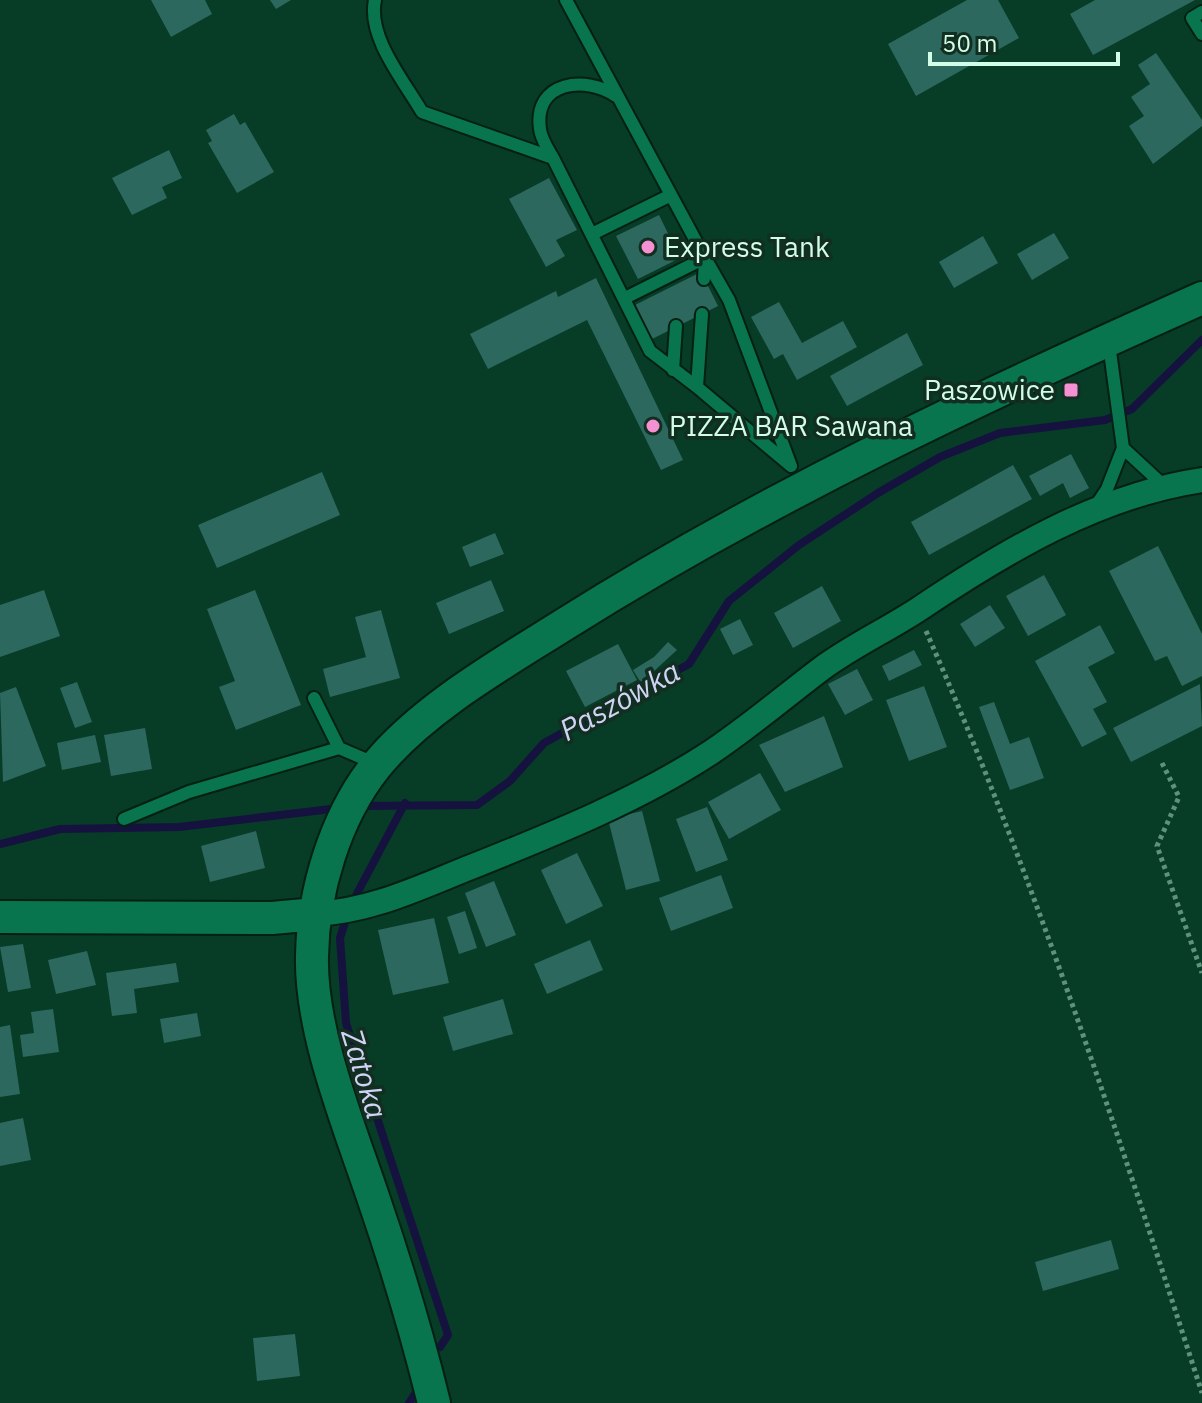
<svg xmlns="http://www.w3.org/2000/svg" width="1202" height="1403" viewBox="0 0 1202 1403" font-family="'IBM Plex Sans',sans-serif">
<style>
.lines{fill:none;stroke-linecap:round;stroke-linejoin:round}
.stream{stroke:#16123f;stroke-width:8}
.building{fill:#2c685e}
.lane-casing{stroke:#032013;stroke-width:16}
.street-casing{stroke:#032013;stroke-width:28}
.secondary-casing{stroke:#032013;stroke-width:36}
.path{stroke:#60917b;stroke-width:5;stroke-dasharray:4 4;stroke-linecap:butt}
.lane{stroke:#09754f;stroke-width:12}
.street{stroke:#09754f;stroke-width:24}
.secondary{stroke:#09754f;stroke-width:32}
.poi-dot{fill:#f591d2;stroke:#122e21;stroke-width:3}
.labels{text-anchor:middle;stroke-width:7;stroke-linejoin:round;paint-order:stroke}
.poi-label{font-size:28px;fill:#d2fde6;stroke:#122e21;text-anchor:start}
.water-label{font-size:30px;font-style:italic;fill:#d0d3f4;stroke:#122e21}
</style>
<rect width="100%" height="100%" fill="#073c27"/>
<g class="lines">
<path class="stream" d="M362,806L477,805L510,781L544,743L689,664L729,601L799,545L878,493L940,457L1000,433L1105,420L1132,409L1202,340
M0,844L60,829L179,827L340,808
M352,903L405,803
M347,916L340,938L346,1023L448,1335L440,1347
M409,1403L415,1394"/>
</g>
<path class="building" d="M151,0H205L212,14L171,37Z
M270,0H291L276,9Z
M967,0H998L1019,38L916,96L888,44Z
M1095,0H1195L1093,55L1070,14Z
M1156,53L1202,120V126L1153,164L1129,126L1144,116L1131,97L1150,84L1138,65Z
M234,114L240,125L245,122L274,172L237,193L208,143L212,141L206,130Z
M169,150L182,178L162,187L167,198L132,215L112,178Z
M549,178L577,230L556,240L565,256L546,267L509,199Z
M659,215L680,258L638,279L616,236Z
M1054,233L1069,258L1032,280L1017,254Z
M983,236L998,263L954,288L939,262Z
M701,272L718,306L650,340L633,306Z
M596,278L683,460L661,470L587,320L488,369L470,334L556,291L558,297Z
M779,302L802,343L843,321L857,347L797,380L783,354L774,359L751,317Z
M907,333L923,365L847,406L830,376Z
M1071,454L1089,488L1070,498L1063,483L1040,496L1029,476Z
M1013,465L1032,499L929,555L911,522Z
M322,472L340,515L217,568L198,525Z
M495,533L504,554L470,567L462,547Z
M1158,546L1202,634V676L1182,686L1167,656L1155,661L1109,571Z
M1044,575L1066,615L1028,636L1006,596Z
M491,580L504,611L449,634L436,603Z
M822,586L841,621L793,648L774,613Z
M44,590L60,636L0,657V605Z
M255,590L301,705L236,730L219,687L235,681L207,609Z
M990,605L1005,628L975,647L960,624Z
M381,610L400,678L330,697L323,669L366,657L355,617Z
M740,619L753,645L733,655L720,629Z
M1100,625L1115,653L1088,667L1107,702L1093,709L1107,734L1082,747L1035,661Z
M668,642L677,650L641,683L633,670L654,657Z
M618,644L637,680L585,707L566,671Z
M914,650L922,665L889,681L882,666Z
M857,669L873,700L845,715L828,684Z
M77,682L92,722L75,728L60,688Z
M1200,684L1202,726L1131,762L1113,728Z
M924,686L947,747L909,761L886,700Z
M16,687L46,766L3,782L0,693Z
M994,702L1010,744L1029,737L1044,778L1010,790L979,707Z
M824,716L843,767L785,792L759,745Z
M145,728L152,769L111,776L104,735Z
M95,735L101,762L62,770L57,743Z
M760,773L781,810L729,839L708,802Z
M707,807L728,860L696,872L676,819Z
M642,811L660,881L626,890L608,819Z
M256,831L265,868L210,882L201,846Z
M577,853L603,906L566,924L541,870Z
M721,875L733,908L671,931L659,898Z
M494,881L516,935L486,947L465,893Z
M465,911L477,948L459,954L447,917Z
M434,918L449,983L393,995L378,930Z
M590,940L603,970L547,994L534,964Z
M23,944L31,988L8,992L0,947Z
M87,951L96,985L56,994L48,960Z
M176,963L179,982L134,989L137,1013L112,1016L106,973Z
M503,999L513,1034L453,1051L443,1017Z
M53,1009L59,1052L23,1057L20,1035L34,1033L31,1012Z
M197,1013L201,1036L164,1043L160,1019Z
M10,1025L20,1094L0,1097V1027Z
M23,1118L31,1160L0,1166V1123Z
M1111,1240L1119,1269L1043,1291L1035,1262Z
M295,1334L300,1376L257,1381L253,1338Z"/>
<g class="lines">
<defs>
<path id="lane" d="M375,0C367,37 404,81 422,112L553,158L650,351L697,387
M566,0L705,258L704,279
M1202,12L1192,18L1202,34
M553,158C548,149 541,139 540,129C533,81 586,75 616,96
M592,234L671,195
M625,298L705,258L729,300L791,466
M702,314L697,387L791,466
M1109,344L1123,448L1163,485
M673,370L676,326
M1095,507L1107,489L1123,448
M314,698L339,748
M124,819L189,792L339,748L374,763"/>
<path id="street" d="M316,914C376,910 422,886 476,865C556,833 638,800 710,753C749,727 784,697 821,669C852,646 887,630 919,609C1004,552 1099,495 1202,480"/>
<path id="secondary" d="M0,917L272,918L316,914
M434,1403C417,1334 397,1267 374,1200C350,1128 310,1032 312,956C313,892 335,817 376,766C422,709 503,663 565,624C767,497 984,395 1202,298"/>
</defs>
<use href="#lane" class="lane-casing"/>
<use href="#street" class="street-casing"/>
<use href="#secondary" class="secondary-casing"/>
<path class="path" d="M926,631C1035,879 1119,1136 1202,1393
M1162,763L1179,797L1157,846L1202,973"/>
<use href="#lane" class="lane"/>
<use href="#street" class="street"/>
<use href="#secondary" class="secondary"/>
</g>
<g class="poi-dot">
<circle cx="648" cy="247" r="8"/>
<rect x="1063" y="382" width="16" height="16" rx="4"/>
<circle cx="653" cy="426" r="8"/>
</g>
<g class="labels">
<g class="poi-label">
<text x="664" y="257">Express Tank</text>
<text x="1055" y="400" text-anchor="end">Paszowice</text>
<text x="669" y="436">PIZZA BAR Sawana</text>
</g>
<g class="water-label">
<text transform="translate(620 701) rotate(-29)" y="10">Paszówka</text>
<text transform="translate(364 1074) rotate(73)" y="10">Zatoka</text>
</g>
</g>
<path d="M930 52v12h188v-12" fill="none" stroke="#d2fde6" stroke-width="4"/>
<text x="942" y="52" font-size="24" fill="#d2fde6" stroke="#122e21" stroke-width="6" paint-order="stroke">50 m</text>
</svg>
